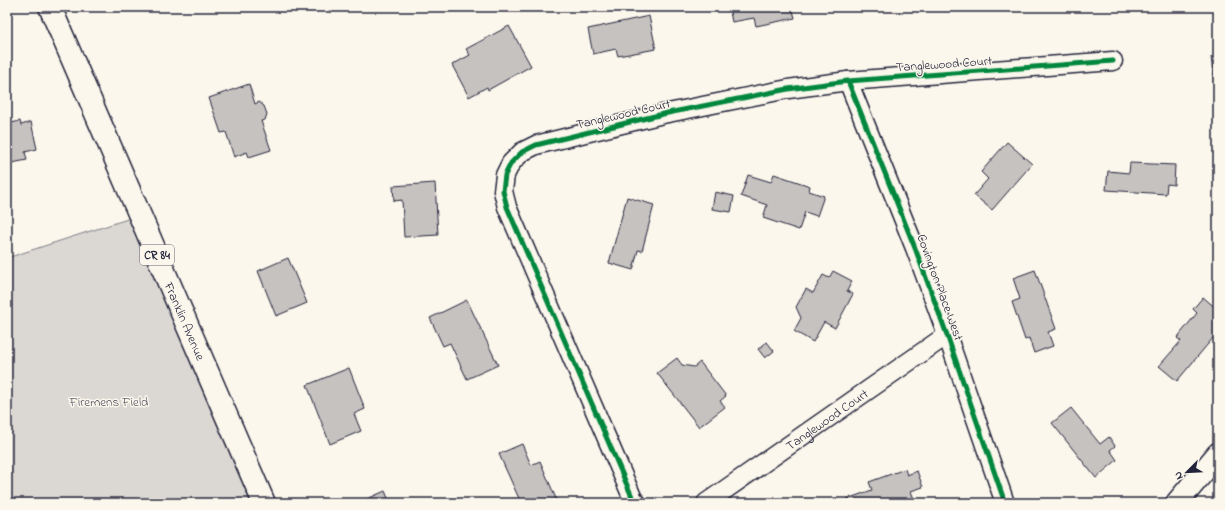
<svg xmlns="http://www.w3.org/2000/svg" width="1225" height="510" viewBox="0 0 1225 510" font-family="'Indie Flower',sans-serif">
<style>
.green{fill:#dbd8d3;stroke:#7e7d87}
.building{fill:#c6c2c0;stroke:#22223b}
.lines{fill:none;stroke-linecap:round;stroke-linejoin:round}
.minor-casing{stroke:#22223b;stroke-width:21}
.primary-casing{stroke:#22223b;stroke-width:25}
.minor{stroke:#fbf7ec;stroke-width:18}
.primary{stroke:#fbf7ec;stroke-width:22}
.cycleway-casing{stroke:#fbf7ec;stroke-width:8}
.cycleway{stroke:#00873e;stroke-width:5}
.labels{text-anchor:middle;stroke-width:3;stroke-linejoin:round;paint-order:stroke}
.shield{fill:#fbf7ec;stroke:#636270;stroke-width:1}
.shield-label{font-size:12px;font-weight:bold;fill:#22223b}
.street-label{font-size:13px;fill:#22223b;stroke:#fbf7ec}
.park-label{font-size:13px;fill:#505061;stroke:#fbf7ec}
</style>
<rect width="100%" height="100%" fill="#fbf7ec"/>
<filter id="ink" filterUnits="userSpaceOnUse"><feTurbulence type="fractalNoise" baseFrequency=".025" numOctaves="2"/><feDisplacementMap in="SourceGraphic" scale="8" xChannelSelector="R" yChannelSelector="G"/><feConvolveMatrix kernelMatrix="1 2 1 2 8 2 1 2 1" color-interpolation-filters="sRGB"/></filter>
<g filter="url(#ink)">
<path class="green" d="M140,215L264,503H7V258Z"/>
<path class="building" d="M729,7H792L795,18L756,26L754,18L732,22Z
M649,16L656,49L618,56L616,49L593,54L588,29Z
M509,26L531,66L488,90L487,87L469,97L452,65L470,55L466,49Z
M1211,57H1218V107H1217Z
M249,84L255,104L259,102L264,106L267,114L265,120L261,121L271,150L249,157L247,152L234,157L226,132L221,133L209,98Z
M20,121L21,125L31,122L37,149L25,152L27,160L7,164V124Z
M1007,142L1032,164L992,210L974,195L988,179L981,172Z
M1130,163L1175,165L1174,185L1167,184L1166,194L1106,190L1108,171L1129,173Z
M774,174L810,186L809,191L824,196L817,216L805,212L799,230L763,218L767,205L741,196L748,175L771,182Z
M435,183L438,235L404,237L402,200L394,201L393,186Z
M715,192L734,196L731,212L712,209Z
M627,197L654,205L642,251L638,250L633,270L609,263Z
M288,258L307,303L276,316L258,271Z
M1035,270L1056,329L1048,332L1053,346L1034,353L1029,338L1025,340L1012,302L1020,299L1013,278Z
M833,271L852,281L847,291L853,294L835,328L824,322L813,342L794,331L801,318L796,307L806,289L813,293L823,275L829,278Z
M1203,297L1218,310V332L1177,381L1159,366L1181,341L1177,338L1197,313L1193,309Z
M467,300L498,365L467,379L450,343L443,346L430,318Z
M767,342L774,351L765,358L758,349Z
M677,358L682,365L694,367L700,362L726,396L720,401L725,407L699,427L657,373Z
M349,368L365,409L354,414L361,431L330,444L307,385Z
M1071,408L1100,444L1109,437L1115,446L1110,450L1117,460L1096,478L1052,423Z
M522,444L531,465L540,461L557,501L553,503H521L499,454Z
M905,469L907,475L917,471L923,487L911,491L915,502L848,503L847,499L872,490L869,482Z
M385,491L390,503H358Z"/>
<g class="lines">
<defs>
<g id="minor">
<path d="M848,81L915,248L947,335L1005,503"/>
<path d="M637,503L633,499L507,207L503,191L505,175L511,163L522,152L536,145L663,114L788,89L848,81L1113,61"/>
<path id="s1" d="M706,503L947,335"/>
</g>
<g id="primary">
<path id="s2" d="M50,7L264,503"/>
<path d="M1177,503L1218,454"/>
</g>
</defs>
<use href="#minor" class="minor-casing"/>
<use href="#primary" class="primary-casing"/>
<use href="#minor" class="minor"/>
<use href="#primary" class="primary"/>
<defs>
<path id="cycleway" d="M848,81L915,248L947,335L1005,503
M637,503L633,499L507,207L503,191L505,175L511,163L522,152L536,145L663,114L788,89L848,81L1113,61"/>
</defs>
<use href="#cycleway" class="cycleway-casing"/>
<use href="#cycleway" class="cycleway"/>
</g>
</g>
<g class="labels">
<rect class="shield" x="140" y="245" width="34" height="20" rx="3"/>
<g class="shield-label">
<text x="157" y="259">CR 84</text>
</g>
<g class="street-label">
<text transform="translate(944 63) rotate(-4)" y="5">Tanglewood Court</text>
<text transform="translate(623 113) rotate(-13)" y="5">Tanglewood Court</text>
<text transform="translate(941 287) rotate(70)" y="5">Covington Place West</text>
<text dy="5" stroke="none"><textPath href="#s2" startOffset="342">Franklin Avenue</textPath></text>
<text dy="5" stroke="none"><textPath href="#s1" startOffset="147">Tanglewood Court</textPath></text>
</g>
<g class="park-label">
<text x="109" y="406">Firemens Field</text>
</g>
</g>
<rect width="1225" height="510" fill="none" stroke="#fbf7ec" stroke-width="24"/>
<rect x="12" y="12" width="1201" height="486" fill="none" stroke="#22223b" stroke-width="1.5" filter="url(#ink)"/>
<g transform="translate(1187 472) rotate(246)" stroke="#fbf7ec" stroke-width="3" paint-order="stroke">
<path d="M0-3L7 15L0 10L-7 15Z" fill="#22223b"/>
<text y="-6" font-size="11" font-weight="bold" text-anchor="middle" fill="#22223b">N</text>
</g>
</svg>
